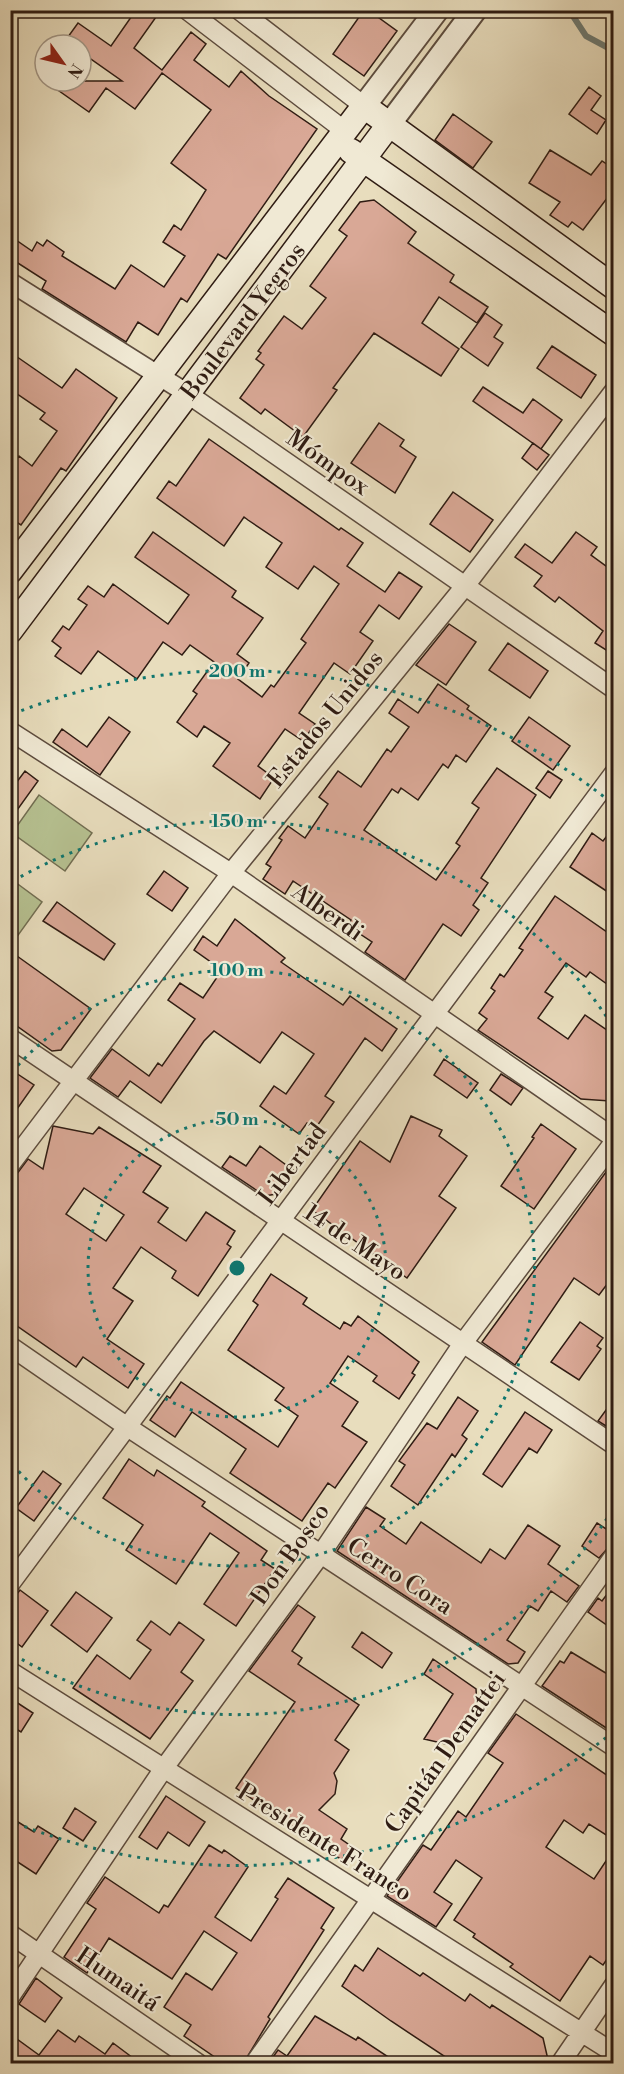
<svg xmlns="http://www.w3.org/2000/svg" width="624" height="2074" viewBox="0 0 624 2074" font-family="'Libre Bodoni',serif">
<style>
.green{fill:#b6c191;stroke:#726e52;stroke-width:1.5}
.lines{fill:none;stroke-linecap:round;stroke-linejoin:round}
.stream{stroke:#6e7b74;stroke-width:6}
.building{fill:#d9a896;stroke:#2f1c13;stroke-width:1.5;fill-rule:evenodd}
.minor-casing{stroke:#5d4c3e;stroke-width:21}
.tertiary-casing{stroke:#5d4c3e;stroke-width:26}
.secondary-casing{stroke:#2f1c13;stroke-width:27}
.minor{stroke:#f0e9d4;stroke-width:18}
.tertiary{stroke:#f0e9d4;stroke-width:22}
.secondary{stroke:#f0e9d4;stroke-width:24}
.ring{fill:none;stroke:#0f766e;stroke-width:3;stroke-dasharray:3 6}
.labels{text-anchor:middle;stroke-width:4.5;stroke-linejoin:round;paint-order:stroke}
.street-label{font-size:24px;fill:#2f1c13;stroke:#f0e9d4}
.centre{fill:#0f766e;stroke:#f0e9d4;stroke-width:3}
.ring-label{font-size:18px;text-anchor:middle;font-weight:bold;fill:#0f766e;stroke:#f0e9d4;stroke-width:4.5;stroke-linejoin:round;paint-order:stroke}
</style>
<rect width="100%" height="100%" fill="#e8ddbd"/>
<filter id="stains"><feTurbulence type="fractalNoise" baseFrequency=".00333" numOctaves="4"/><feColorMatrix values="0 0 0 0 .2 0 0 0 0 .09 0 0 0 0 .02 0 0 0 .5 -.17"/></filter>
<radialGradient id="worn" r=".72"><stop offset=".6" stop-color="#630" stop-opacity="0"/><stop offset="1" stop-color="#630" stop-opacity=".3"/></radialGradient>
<path class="green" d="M39,795L92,833L65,871L12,833Z
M11,879L42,902L11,945Z"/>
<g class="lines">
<path class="stream" d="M569,10L586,36L614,51"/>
</g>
<path class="building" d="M136,10H161L134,48L162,70L191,32L206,44L194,60L229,87L241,71L269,96L317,129L226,259L218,254L187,302L181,298L158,335L138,322L126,342L42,289L46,281L10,258V236L32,251L37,242L43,246L47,240L64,252L62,256L115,289L131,265L164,287L185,256L163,242L174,225L181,230L206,190L171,163L211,110L162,73L135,109L106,88L89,112L45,81H122L81,52V45H71L65,41L78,23L111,46Z
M364,10H368L397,31L364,76L333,54Z
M589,87L601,96L591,110L606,120L597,134L569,114Z
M453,114L492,142L473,168L435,140Z
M550,150L591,175L602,161L614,169V189L583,230L572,222L568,227L550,215L560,202L529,183Z
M374,200L416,232L408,243L454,275L450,282L488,307L477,323L439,297L422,323L459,349L441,376L374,333L333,388L337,390L303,437L265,409L261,414L240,398L264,365L256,359L261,353L258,351L284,316L302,329L326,298L310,286L347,236L339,230L360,202Z
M485,313L502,325L494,337L503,343L488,366L461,347Z
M552,346L596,375L581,398L537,368Z
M10,352L62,388L76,369L117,398L66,471L61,468L21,525L10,518V468L19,456L32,466L57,431L40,419L45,413L10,389Z
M483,387L523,413L533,399L562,420L541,449L473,401Z
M379,423L404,440L400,446L416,457L395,493L351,463Z
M209,439L339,530L341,528L363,543L347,566L385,592L399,572L422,587L399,619L379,605L360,632L373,641L350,674L334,663L299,713L315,724L303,741L285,729L258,766L274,778L260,799L213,766L230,743L204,726L197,737L177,722L197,694L193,691L214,662L190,645L182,655L163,642L137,679L98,651L81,674L55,656L61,648L52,641L63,626L69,630L87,605L78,599L88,586L104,597L113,584L168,624L189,595L135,557L153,532L236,591L232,597L263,618L237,654L249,663L238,679L262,697L271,685L274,687L306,643L301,639L339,584L314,566L298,589L266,567L282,543L248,520L244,517L224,546L157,498L169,481L176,486Z
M533,443L549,455L537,470L522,458Z
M453,492L493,520L470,552L430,524Z
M576,532L597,547L591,555L614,572V655L595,643L603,631L559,597L555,602L534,586L542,576L515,557L525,544L552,563Z
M449,624L476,642L446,685L416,665Z
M508,643L548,671L530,698L489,670Z
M438,684L469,706L467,709L491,726L466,762L456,755L448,768L443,764L418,800L401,788L398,793L392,789L364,830L436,880L460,846L456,843L479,808L472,803L497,768L536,795L481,878L488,883L473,905L479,910L461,936L443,924L405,980L365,952L372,942L348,926L351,920L293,881L285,894L263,879L271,867L266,864L282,840L279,838L288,826L305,838L328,804L319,797L338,771L361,787L387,749L391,752L409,727L389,713L398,699L418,713Z
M109,717L130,732L100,775L53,742L62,729L87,747Z
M529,717L570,746L553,770L512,741Z
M25,771L38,781L10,820V791Z
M548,771L562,780L550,798L536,788Z
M614,827V896L570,867L592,833L603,841Z
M164,871L188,888L172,911L147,894Z
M555,896L614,937V989L590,972L586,977L566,963L545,992L553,997L538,1018L568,1039L585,1015L614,1035L610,1101L581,1099L478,1030L487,1019L479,1013L495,991L491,988L500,974L504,977L523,950L519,948Z
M57,902L115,944L104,960L43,921Z
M235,919L285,958L281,962L343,1005L350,996L397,1029L382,1051L365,1038L325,1096L334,1102L315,1129L307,1123L299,1134L260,1106L274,1086L286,1094L314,1054L282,1032L260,1063L214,1031L204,1041L161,1103L130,1081L118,1097L90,1078L112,1049L149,1076L158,1063L162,1066L195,1019L168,1000L180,983L203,998L222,970L194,950L203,936L217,946Z
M17,956L91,1009L61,1050L52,1051L10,1021V964Z
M444,1059L478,1083L467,1098L434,1075Z
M10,1069L34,1085L10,1119Z
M501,1074L523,1088L511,1105L490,1090Z
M411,1116L442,1130L439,1136L467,1156L439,1196L456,1208L407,1278L312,1210L360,1141L390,1162Z
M541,1124L576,1149L534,1209L501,1186L534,1138L532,1137Z
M53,1126L93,1134L99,1127L161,1166L143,1192L168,1208L158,1222L186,1241L206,1212L235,1231L227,1244L231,1247L198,1296L172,1278L176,1271L141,1247L113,1288L133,1301L107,1339L144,1364L128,1388L83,1357L76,1367L10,1321V1183L28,1159L43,1169ZM84,1188L124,1215L106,1241L66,1214Z
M260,1146L293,1170L276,1194L265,1196L222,1167L230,1156L246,1166Z
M614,1161V1257L607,1266L614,1271V1275L599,1295L574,1278L515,1365L482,1342Z
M271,1274L307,1298L303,1304L340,1329L344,1322L351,1326L358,1316L419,1362L412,1373L415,1375L399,1399L373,1381L377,1376L348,1356L330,1383L358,1402L342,1426L367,1442L335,1488L328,1483L302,1521L230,1473L246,1449L192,1412L175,1437L150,1420L167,1396L170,1398L181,1382L278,1447L298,1416L275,1400L284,1388L228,1350L258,1305L253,1301Z
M580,1322L603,1338L597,1346L601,1349L579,1380L551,1362Z
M458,1397L478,1411L462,1435L467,1439L455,1457L452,1454L418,1505L391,1486L405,1465L399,1461L427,1423L437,1429Z
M614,1399V1431L598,1421Z
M525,1412L552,1430L537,1453L529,1448L502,1487L483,1474Z
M129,1459L154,1476L157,1470L205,1502L202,1506L267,1551L261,1560L275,1569L236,1626L204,1604L239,1553L210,1533L176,1584L126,1550L143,1525L103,1498Z
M43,1471L61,1484L34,1521L16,1508Z
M366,1507L385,1519L380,1526L406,1544L421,1522L481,1563L490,1549L505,1559L528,1525L560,1546L548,1564L579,1586L567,1602L551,1591L538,1611L530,1606L507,1640L525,1652L518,1663L508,1664L337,1551Z
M597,1523L614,1534V1541L599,1558L582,1546Z
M614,1585V1630L588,1612L598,1598L602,1601Z
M20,1590L48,1611L22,1647L10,1638V1603Z
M76,1592L112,1618L87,1652L51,1625Z
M298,1605L315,1617L292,1651L302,1658L298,1664L359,1705L335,1740L349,1750L334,1773L337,1781L335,1794L319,1810L347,1829L341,1839L351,1846L342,1860L236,1788L295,1702L249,1671Z
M151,1621L170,1635L179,1622L204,1640L181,1672L193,1681L150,1739L73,1688L97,1655L130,1679L151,1650L137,1640Z
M362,1632L392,1653L382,1668L352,1647Z
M571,1652L614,1678V1733L542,1686L560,1661L564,1663Z
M433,1659L476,1689L477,1706L450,1745L424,1739L453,1694L424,1674Z
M10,1698L33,1713L21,1732L10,1725Z
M516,1714L614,1780V1840L589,1824L583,1833L564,1820L546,1847L594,1879L614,1849V1949L603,1965L590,1956L560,2001L510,1967L513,1964L473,1937L475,1934L454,1920L482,1878L456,1860L434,1892L452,1904L436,1927L387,1896L423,1845L431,1850L458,1811L466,1817L503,1763L488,1753Z
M166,1796L205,1822L189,1846L168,1832L157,1849L139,1837Z
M75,1808L96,1822L83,1841L63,1828Z
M10,1817L34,1832L38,1826L59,1839L36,1874L10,1857Z
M209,1845L222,1853L224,1850L248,1867L215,1917L251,1941L278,1899L275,1897L288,1878L334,1908L321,1928L324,1930L268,2017L270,2019L243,2064H225L184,2036L191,2025L164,2007L186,1973L212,1990L237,1953L204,1931L172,1979L109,1938L87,1973L64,1957L96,1909L87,1903L105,1877L159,1913L164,1905L168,1907Z
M378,1948L420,1976L423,1973L465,2001L470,1994L490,2008L492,2005L543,2038L549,2064H456L391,2021L342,1986L355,1965L363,1971Z
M36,1978L62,1998L45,2022L19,2004Z
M315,2016L356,2040L358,2037L399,2064H268L278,2050L287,2056Z
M58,2030L75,2042L79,2036L105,2054L113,2043L141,2064H10V2034L39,2055Z"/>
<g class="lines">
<defs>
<path id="minor" d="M187,10L345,131
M239,10L364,106
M10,282L188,394L614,689
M10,731L231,873L614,1138
M10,1038L614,1445
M10,1165L231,873L465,586L614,391
M10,1346L129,1428L614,1747
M10,1584L614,773
M10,1671L614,2053
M10,1934L199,2064
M10,1997L164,1768L321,1554L463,1343L614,1142
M254,2064L614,1556
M560,2064L614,1985"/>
<path id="tertiary" d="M364,106L437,10
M388,126L475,10"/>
<path id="secondary" d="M351,151L614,334
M10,571L364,106L614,287
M10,631L388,126"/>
</defs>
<use href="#minor" class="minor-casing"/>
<use href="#tertiary" class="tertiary-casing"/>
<use href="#secondary" class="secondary-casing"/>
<use href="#minor" class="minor"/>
<use href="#tertiary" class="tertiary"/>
<use href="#secondary" class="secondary"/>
</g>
<g class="ring">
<circle cx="237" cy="1268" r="149"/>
<path d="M12 1072A298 298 0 1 1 12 1464"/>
<path d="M612 1511A447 447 0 0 1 14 1655M13 881A447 447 0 0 1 612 1025"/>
<path d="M613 1732A597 597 0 0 1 13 1822M13 714A597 597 0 0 1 613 804"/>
</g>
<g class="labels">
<g class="street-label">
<text transform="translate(243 321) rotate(-53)" y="8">Boulevard Yegros</text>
<text transform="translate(328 462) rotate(35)" y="8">Mómpox</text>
<text transform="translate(325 719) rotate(-51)" y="8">Estados Unidos</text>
<text transform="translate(328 912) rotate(35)" y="8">Alberdi</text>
<text transform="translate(292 1164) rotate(-53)" y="8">Libertad</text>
<text transform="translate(355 1242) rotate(34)" y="8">14 de Mayo</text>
<text transform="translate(290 1554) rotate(-55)" y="8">Don Bosco</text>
<text transform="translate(400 1576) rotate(33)" y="8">Cerro Cora</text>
<text transform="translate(445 1752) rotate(-55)" y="8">Capitán Demattei</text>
<text transform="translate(325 1842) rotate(32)" y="8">Presidente Franco</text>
<text transform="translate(118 1979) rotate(34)" y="8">Humaitá</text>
</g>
</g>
<circle cx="237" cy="1268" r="9" class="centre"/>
<g class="ring-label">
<text x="237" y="677">200 m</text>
<text x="237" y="827">150 m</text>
<text x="237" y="976">100 m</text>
<text x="237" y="1125">50 m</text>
</g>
<rect width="624" height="2074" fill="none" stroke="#e8ddbd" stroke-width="36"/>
<rect x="12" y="12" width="600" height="2050" fill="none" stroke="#2f1c13" stroke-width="3"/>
<rect x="18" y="18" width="588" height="2038" fill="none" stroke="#2f1c13" stroke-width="1.5"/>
<g transform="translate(63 63) rotate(124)"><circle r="28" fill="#f0e9d4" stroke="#a39787" stroke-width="1.5"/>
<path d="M0-4.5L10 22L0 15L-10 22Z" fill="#8f2418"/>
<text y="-9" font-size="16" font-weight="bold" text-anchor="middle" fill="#2f1c13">N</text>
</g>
<rect width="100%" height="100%" filter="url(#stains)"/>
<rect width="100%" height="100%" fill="url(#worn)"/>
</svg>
